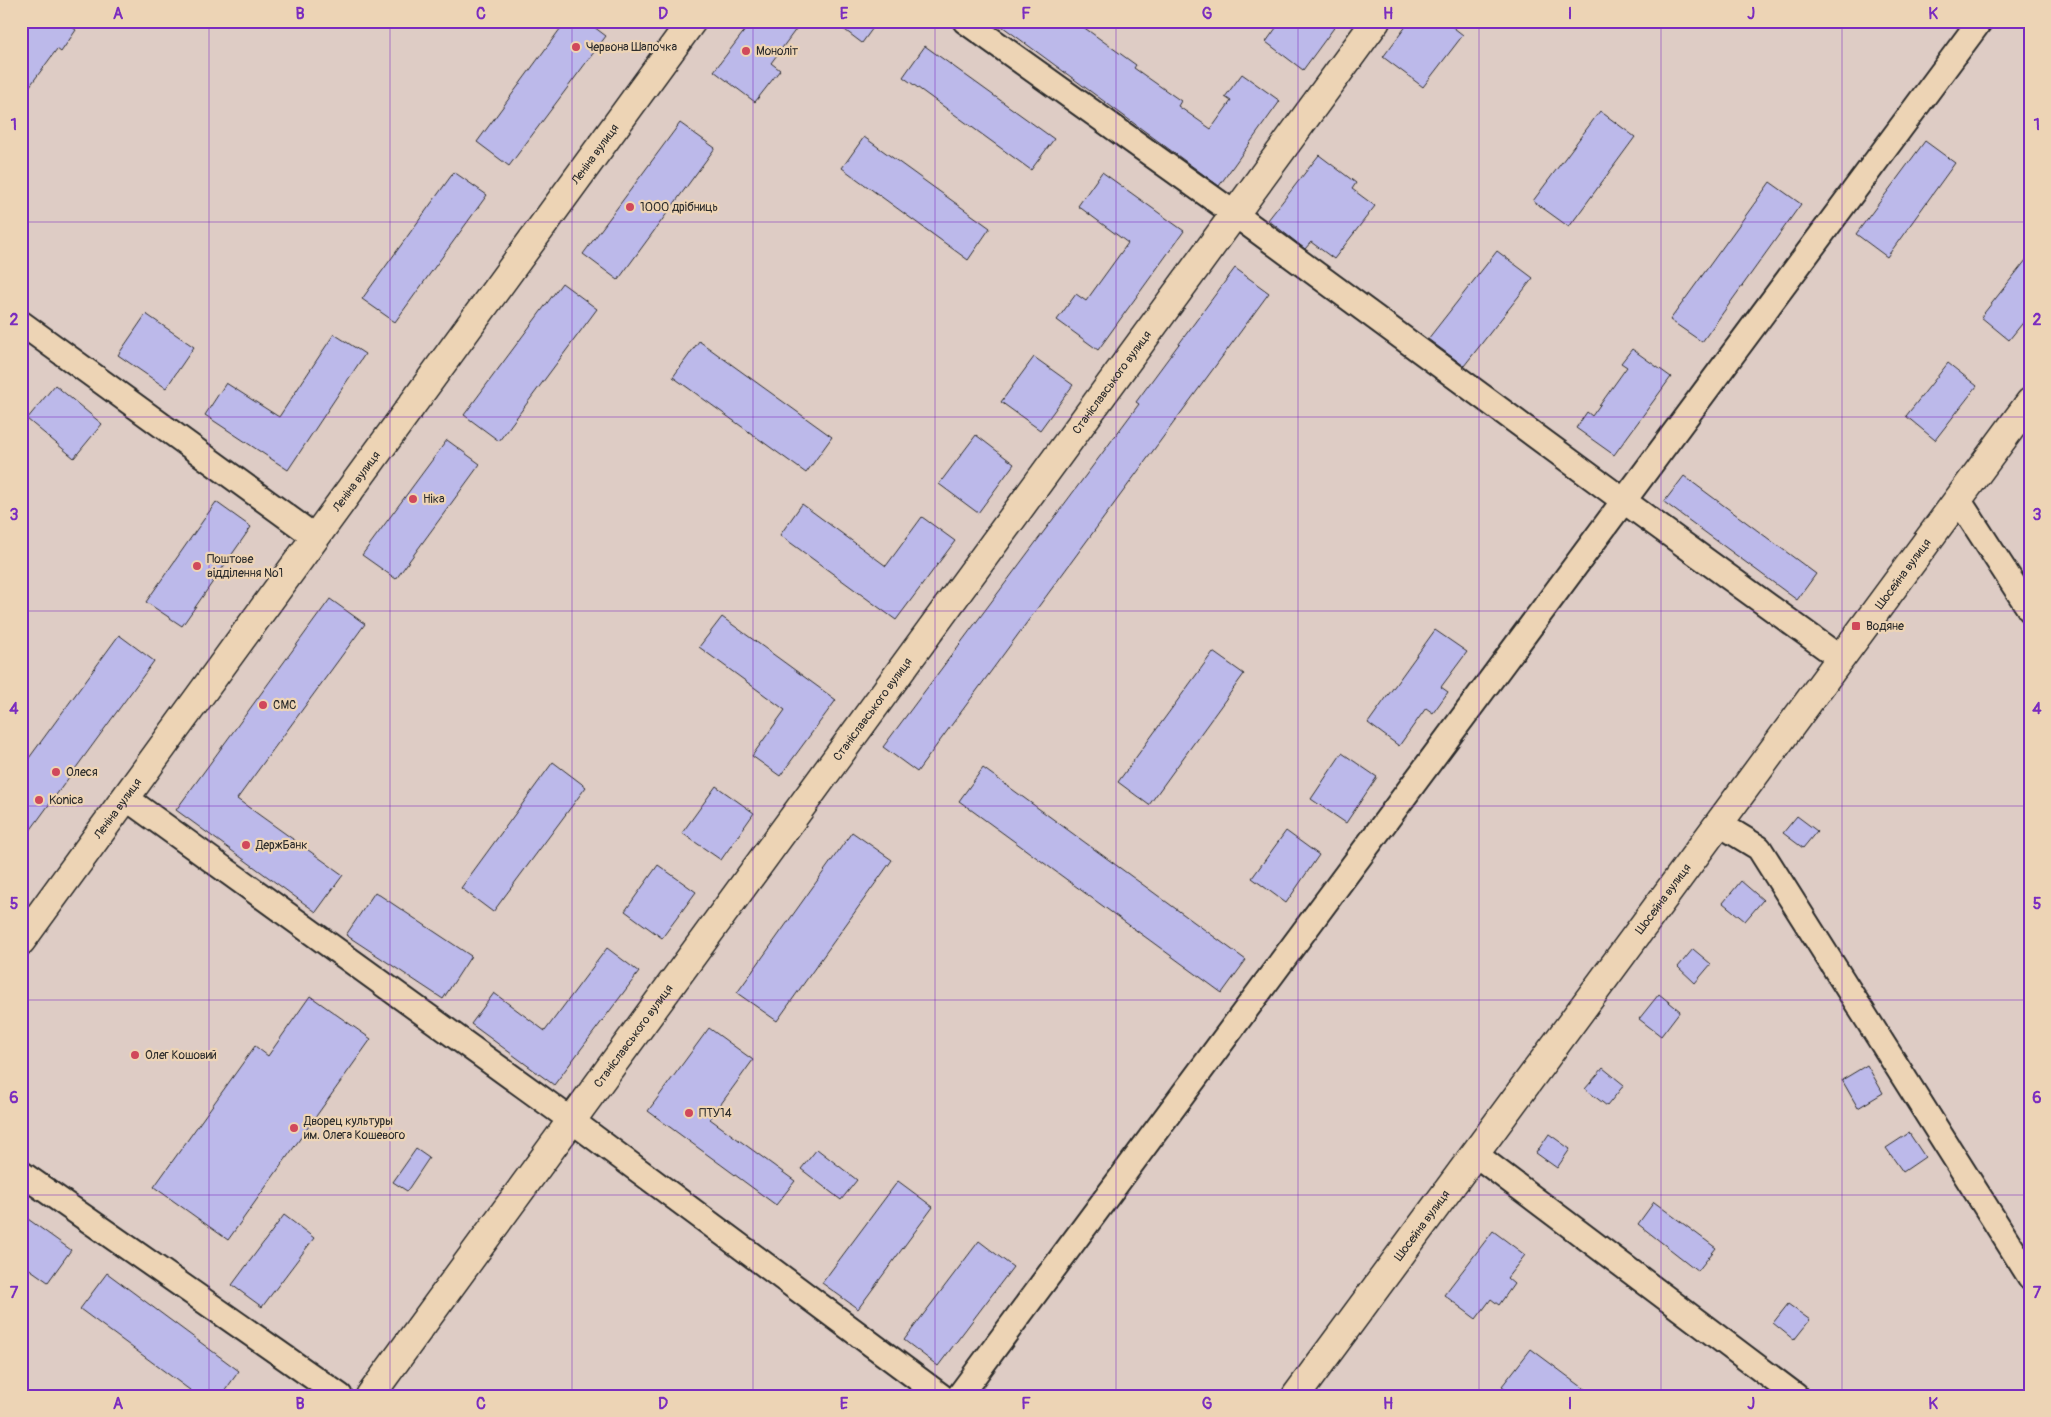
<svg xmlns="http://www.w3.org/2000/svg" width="2051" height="1417" viewBox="0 0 2051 1417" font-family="Pangolin,sans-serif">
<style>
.building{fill:#bcb9ea;stroke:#2b2b2b}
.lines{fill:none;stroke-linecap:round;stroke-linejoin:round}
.street-casing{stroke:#2b2b2b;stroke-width:28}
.secondary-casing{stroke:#2b2b2b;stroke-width:31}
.street{stroke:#edd4b5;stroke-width:24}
.secondary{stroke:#edd4b5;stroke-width:28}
.grid{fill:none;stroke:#7b2cbf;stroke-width:1;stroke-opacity:0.55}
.poi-dot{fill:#d1495b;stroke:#edd4b5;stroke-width:2}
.labels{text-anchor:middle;stroke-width:4.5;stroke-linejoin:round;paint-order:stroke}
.poi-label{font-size:12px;fill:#2b2b2b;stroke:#edd4b5;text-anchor:start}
.street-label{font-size:12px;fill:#2b2b2b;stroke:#edd4b5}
.neatline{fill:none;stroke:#7b2cbf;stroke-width:2}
.grid-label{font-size:16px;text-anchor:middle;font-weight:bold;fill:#7b2cbf}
</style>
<rect width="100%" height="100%" fill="#deccc5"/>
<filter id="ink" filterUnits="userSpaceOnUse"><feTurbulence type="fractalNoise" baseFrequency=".02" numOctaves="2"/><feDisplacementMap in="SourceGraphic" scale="10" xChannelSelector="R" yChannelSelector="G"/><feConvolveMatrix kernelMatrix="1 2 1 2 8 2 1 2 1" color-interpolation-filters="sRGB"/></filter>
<g filter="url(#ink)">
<path class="building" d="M26,21H64L76,30L61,52L57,49L21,98V28Z
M566,21H586L606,36L509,166L477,142Z
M752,21H802L771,63L780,70L755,102L714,71Z
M833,21H878L862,43Z
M995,21H1075L1136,65L1134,68L1181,101L1178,106L1211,129L1231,101L1225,97L1242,74L1280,101L1219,186Z
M1281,21H1339L1303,70L1266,42Z
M1410,21H1445L1463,35L1423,87L1383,57Z
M925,46L1054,139L1031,170L903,77Z
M1600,111L1635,137L1569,227L1533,201Z
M680,123L715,148L618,280L583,254Z
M864,137L990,228L968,260L842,168Z
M1925,141L1955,163L1887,257L1856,234Z
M1319,155L1356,183L1352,189L1375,206L1334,259L1311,242L1305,249L1268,220Z
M454,172L487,195L395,322L362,299Z
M1102,172L1184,231L1098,350L1057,320L1076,294L1086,301L1128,243L1078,206Z
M1770,182L1801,204L1702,342L1670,320Z
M1497,251L1533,278L1464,366L1428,339Z
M2030,255V314L2009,340L1981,317Z
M1235,268L1269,293L917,772L883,747L1139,404L1136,402Z
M562,283L597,309L499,441L464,415Z
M146,314L194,347L166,388L118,355Z
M334,334L365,354L288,470L205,415L226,383L279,417Z
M699,341L832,437L806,473L673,377Z
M1632,349L1671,377L1614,455L1576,428L1587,412L1592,416L1627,367L1621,363Z
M1034,357L1073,385L1040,430L1001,402Z
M1948,363L1977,386L1935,440L1906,416Z
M55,385L102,424L74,458L27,419Z
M976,435L1014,464L978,513L939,484Z
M447,440L480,464L396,579L362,555Z
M1684,476L1816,574L1797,600L1664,502Z
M216,502L251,527L182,626L146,602Z
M802,504L886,566L922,517L955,541L896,620L780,535Z
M330,599L365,624L237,799L343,875L316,912L176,810Z
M722,617L836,700L780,776L752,756L785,710L699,647Z
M1435,630L1467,652L1441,687L1448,692L1433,713L1426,708L1399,746L1368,723Z
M119,635L154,661L21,843V769Z
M1213,652L1244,674L1149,805L1118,782Z
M1342,753L1377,777L1346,823L1311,799Z
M553,762L586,787L493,912L461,888Z
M983,768L1246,960L1222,993L959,801Z
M716,786L754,813L721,860L682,833Z
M1797,816L1817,831L1803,848L1783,833Z
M1286,831L1319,855L1286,903L1252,878Z
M852,832L892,860L777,1021L737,993Z
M658,865L696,892L662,938L625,911Z
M1741,881L1763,900L1745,921L1723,903Z
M375,892L471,956L443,999L346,935Z
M607,948L639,972L554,1085L471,1024L494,993L545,1031Z
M1693,949L1711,964L1695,983L1678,967Z
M1659,994L1680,1011L1661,1036L1639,1019Z
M310,996L371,1039L228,1240L154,1187L255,1046L268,1056Z
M709,1028L753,1060L710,1119L795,1181L776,1205L648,1111Z
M1867,1065L1883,1093L1858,1108L1842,1080Z
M1603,1068L1624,1085L1607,1106L1585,1089Z
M1909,1133L1925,1157L1903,1172L1886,1148Z
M1549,1134L1570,1149L1557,1168L1536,1153Z
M416,1149L429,1158L407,1191L393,1182Z
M817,1149L857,1180L841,1200L801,1169Z
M898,1181L933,1207L858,1309L822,1283Z
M1654,1202L1716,1248L1698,1271L1638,1224Z
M21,1214L71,1250L48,1282L21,1263Z
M284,1215L314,1238L262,1307L232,1285Z
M1493,1231L1525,1255L1507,1278L1514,1284L1499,1305L1491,1299L1476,1319L1444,1295Z
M979,1241L1013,1267L938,1366L904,1340Z
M107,1273L239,1371L221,1396H198L80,1309Z
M1788,1304L1810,1320L1794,1340L1773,1323Z
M1531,1349L1594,1396H1515L1502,1386Z"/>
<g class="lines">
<defs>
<path id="street" d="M965,21L1236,215L1624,501L1840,658
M21,323L315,537
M1958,499L2030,610
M126,798L571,1120L941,1396
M1718,823L1759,848L2030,1277
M1475,1154L1796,1396
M21,1173L340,1396
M959,1396L1980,21"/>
<g id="secondary">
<path id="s1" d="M21,941L692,21"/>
<path id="s2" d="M370,1396L1376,21"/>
<path id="s3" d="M1296,1396L2030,402"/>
</g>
</defs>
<use href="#street" class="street-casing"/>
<use href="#secondary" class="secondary-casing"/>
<use href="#street" class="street"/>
<use href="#secondary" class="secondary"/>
</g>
</g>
<path class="grid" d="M209,21V1396M390,21V1396M572,21V1396M753,21V1396M935,21V1396M1116,21V1396M1298,21V1396M1479,21V1396M1661,21V1396M1842,21V1396M21,222H2030M21,417H2030M21,611H2030M21,806H2030M21,1000H2030M21,1195H2030"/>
<g class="poi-dot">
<circle cx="576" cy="47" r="5"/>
<circle cx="746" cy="51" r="5"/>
<circle cx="630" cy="207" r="5"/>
<circle cx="413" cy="499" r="5"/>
<circle cx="197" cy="566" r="5"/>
<rect x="1851" y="621" width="10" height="10" rx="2.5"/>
<circle cx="263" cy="705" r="5"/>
<circle cx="56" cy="772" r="5"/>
<circle cx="39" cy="800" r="5"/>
<circle cx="246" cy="845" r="5"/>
<circle cx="135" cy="1055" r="5"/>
<circle cx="689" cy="1113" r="5"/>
<circle cx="294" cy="1128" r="5"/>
</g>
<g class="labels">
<g class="poi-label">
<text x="586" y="51">Червона Шапочка</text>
<text x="756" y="55">Моноліт</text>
<text x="640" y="211">1000 дрібниць</text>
<text x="423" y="503">Ніка</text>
<text x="207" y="563">Поштове<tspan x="207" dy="14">відділення №1</tspan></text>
<text x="1866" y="630">Водяне</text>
<text x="273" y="709">СМС</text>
<text x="66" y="776">Олеся</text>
<text x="49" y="804">Konica</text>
<text x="256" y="849">ДержБанк</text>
<text x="145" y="1059">Олег Кошовий</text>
<text x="699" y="1117">ПТУ14</text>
<text x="304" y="1125">Дворец культуры<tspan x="304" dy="14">им. Олега Кошевого</tspan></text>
</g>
<g class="street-label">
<text dy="4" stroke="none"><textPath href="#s1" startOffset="974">Леніна вулиця</textPath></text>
<text dy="4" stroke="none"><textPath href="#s2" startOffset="1256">Станіславського вулиця</textPath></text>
<text dy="4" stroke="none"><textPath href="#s1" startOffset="569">Леніна вулиця</textPath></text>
<text dy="4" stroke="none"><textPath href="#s3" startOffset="1022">Шосейна вулиця</textPath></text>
<text dy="4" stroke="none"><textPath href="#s2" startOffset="851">Станіславського вулиця</textPath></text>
<text dy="4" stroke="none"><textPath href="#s1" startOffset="164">Леніна вулиця</textPath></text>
<text dy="4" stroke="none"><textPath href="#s3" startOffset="618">Шосейна вулиця</textPath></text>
<text dy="4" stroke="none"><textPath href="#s2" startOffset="446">Станіславського вулиця</textPath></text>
<text dy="4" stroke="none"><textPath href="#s3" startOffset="212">Шосейна вулиця</textPath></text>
</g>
</g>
<rect width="2051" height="1417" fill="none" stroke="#edd4b5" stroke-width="55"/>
<rect x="28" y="28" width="1996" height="1362" class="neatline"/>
<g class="grid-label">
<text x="118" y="19">A</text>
<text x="300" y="19">B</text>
<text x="481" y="19">C</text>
<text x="663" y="19">D</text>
<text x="844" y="19">E</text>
<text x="1026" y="19">F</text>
<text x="1207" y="19">G</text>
<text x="1388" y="19">H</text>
<text x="1570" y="19">I</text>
<text x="1751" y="19">J</text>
<text x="1933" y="19">K</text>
<text x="14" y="130">1</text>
<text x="2037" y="130">1</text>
<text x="14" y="325">2</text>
<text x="2037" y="325">2</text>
<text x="14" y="520">3</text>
<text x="2037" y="520">3</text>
<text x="14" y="714">4</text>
<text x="2037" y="714">4</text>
<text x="14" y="909">5</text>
<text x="2037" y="909">5</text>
<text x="14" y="1103">6</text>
<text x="2037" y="1103">6</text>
<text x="14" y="1298">7</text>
<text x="2037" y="1298">7</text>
<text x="118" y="1409">A</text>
<text x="300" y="1409">B</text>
<text x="481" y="1409">C</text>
<text x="663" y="1409">D</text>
<text x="844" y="1409">E</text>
<text x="1026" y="1409">F</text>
<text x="1207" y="1409">G</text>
<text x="1388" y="1409">H</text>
<text x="1570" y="1409">I</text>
<text x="1751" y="1409">J</text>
<text x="1933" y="1409">K</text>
</g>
</svg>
